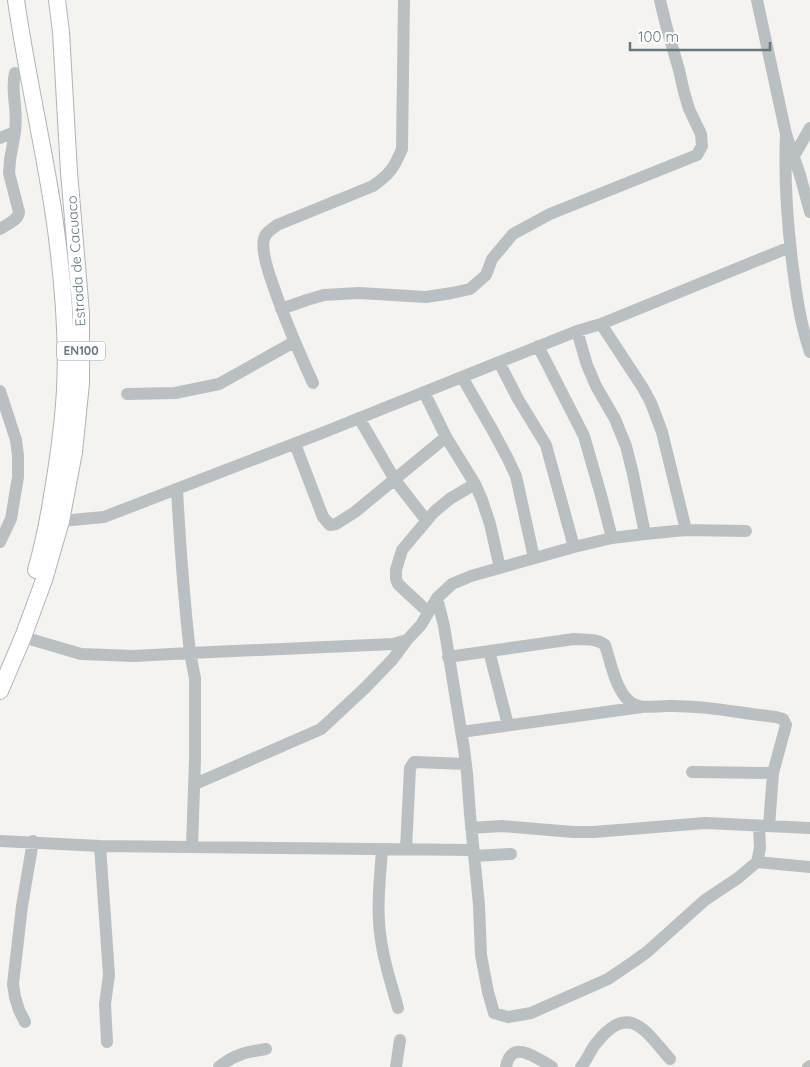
<svg xmlns="http://www.w3.org/2000/svg" width="810" height="1067" viewBox="0 0 810 1067" font-family="Quicksand,sans-serif">
<style>
.lines{fill:none;stroke-linecap:round;stroke-linejoin:round}
.major-casing{stroke:#aeb4b6;stroke-width:18}
.minor{stroke:#bac0c2;stroke-width:12}
.major{stroke:#fff;stroke-width:16}
.labels{text-anchor:middle;stroke-width:5;stroke-linejoin:round;paint-order:stroke}
.shield{fill:#fff;stroke:#92a0a5;stroke-width:1}
.shield-label{font-size:12px;font-weight:bold;fill:#64787f}
.street-label{font-size:14px;fill:#64787f;stroke:#fff}
</style>
<rect width="100%" height="100%" fill="#f4f3f0"/>
<g class="lines">
<defs>
<path id="major" d="M16,0C26,70 42,139 53,209C62,269 68,330 65,390C63,426 58,461 52,496C48,521 43,546 36,570
M0,691L23,637L44,580L61,521L74,452L81,383V313L69,172L61,32L57,0"/>
</defs>
<use href="#major" class="major-casing"/>
<path class="minor" d="M757,0L786,134L800,175L810,212
M786,134C784,177 787,219 792,261C796,292 800,323 810,352
M0,138L15,132C16,123 16,115 15,106C14,94 12,85 15,73
M794,156L810,128
M0,229C7,224 18,221 19,212L9,173L10,160L15,132
M281,309L307,300L324,295L359,293L426,297L452,293L470,289L486,275L492,259L513,234L550,214L697,155L702,146L701,134L689,109L684,92L679,70L666,25L660,0
M601,324L643,388L651,403L662,432L686,530
M577,331L587,365L596,386L615,419L626,446L633,474L645,534
M538,346L584,436L601,495L612,538
M499,362L518,399L546,445L574,547
M462,377L493,431L508,459L516,476L534,558
M313,383C298,350 284,318 273,285C269,274 261,250 264,239C265,233 272,229 277,225L373,186C390,174 394,168 402,149L404,0
M0,391L16,440L18,456V477L11,519L0,542
M424,392L446,437L475,484L482,500L490,524L500,568
M127,394L175,393L219,384L294,342
M359,418L395,480L426,520
M295,444L323,517L330,525L336,524L355,512L446,437
M177,490C180,545 184,599 190,653L393,644L407,640L421,625L437,598L452,584L471,576L574,547L612,538L645,534L686,530L746,531
M61,521L104,517L322,433L577,331L601,324L790,247
M437,598L444,626L464,749L467,773L470,814L479,905L481,955L488,992L494,1013L508,1017L531,1013L608,979L633,962L647,952L705,900L738,878L757,862L760,848L759,826
M428,612L398,584L396,579V570L402,550L434,512L451,498L475,484
M23,637L81,654L134,656L190,653L195,678V760L192,846
M489,651L508,725
M448,657L574,639C585,640 597,638 605,645C611,663 615,688 629,701C639,710 654,706 666,706C702,705 739,713 776,717L783,719L786,725L773,773L769,826
M461,732L642,707
M692,772L773,773
M195,784L321,729L365,688L393,659L407,640
M471,828L502,826L573,832H594L705,823L810,828
M0,841L100,846L473,850
M100,846L109,975L105,1004L107,1042
M406,849L410,768L414,762L466,764
M382,850C380,879 376,910 381,940C384,963 392,986 398,1008
M474,856L511,854
M757,862L810,867
M25,1022L19,1010L15,997L13,984L22,906L33,841
M219,1067C235,1054 247,1052 266,1049
M396,1067L400,1040
M506,1067C511,1038 537,1058 552,1067
M581,1067C588,1059 591,1048 598,1041C630,1002 646,1032 670,1059
M808,1067L810,1066"/>
<use href="#major" class="major"/>
</g>
<g class="labels">
<rect class="shield" x="57" y="341.5" width="48" height="19" rx="4"/>
<g class="shield-label">
<text x="81" y="355">EN100</text>
</g>
<g class="street-label">
<text transform="translate(76 261) rotate(-94)" y="5">Estrada de Cacuaco</text>
</g>
</g>
<path d="M630 42v8h140v-8" fill="none" stroke="#64787f" stroke-width="2.5"/>
<text x="638" y="42" font-size="15" fill="#64787f" stroke="#ffffff" stroke-width="4" paint-order="stroke">100 m</text>
</svg>
